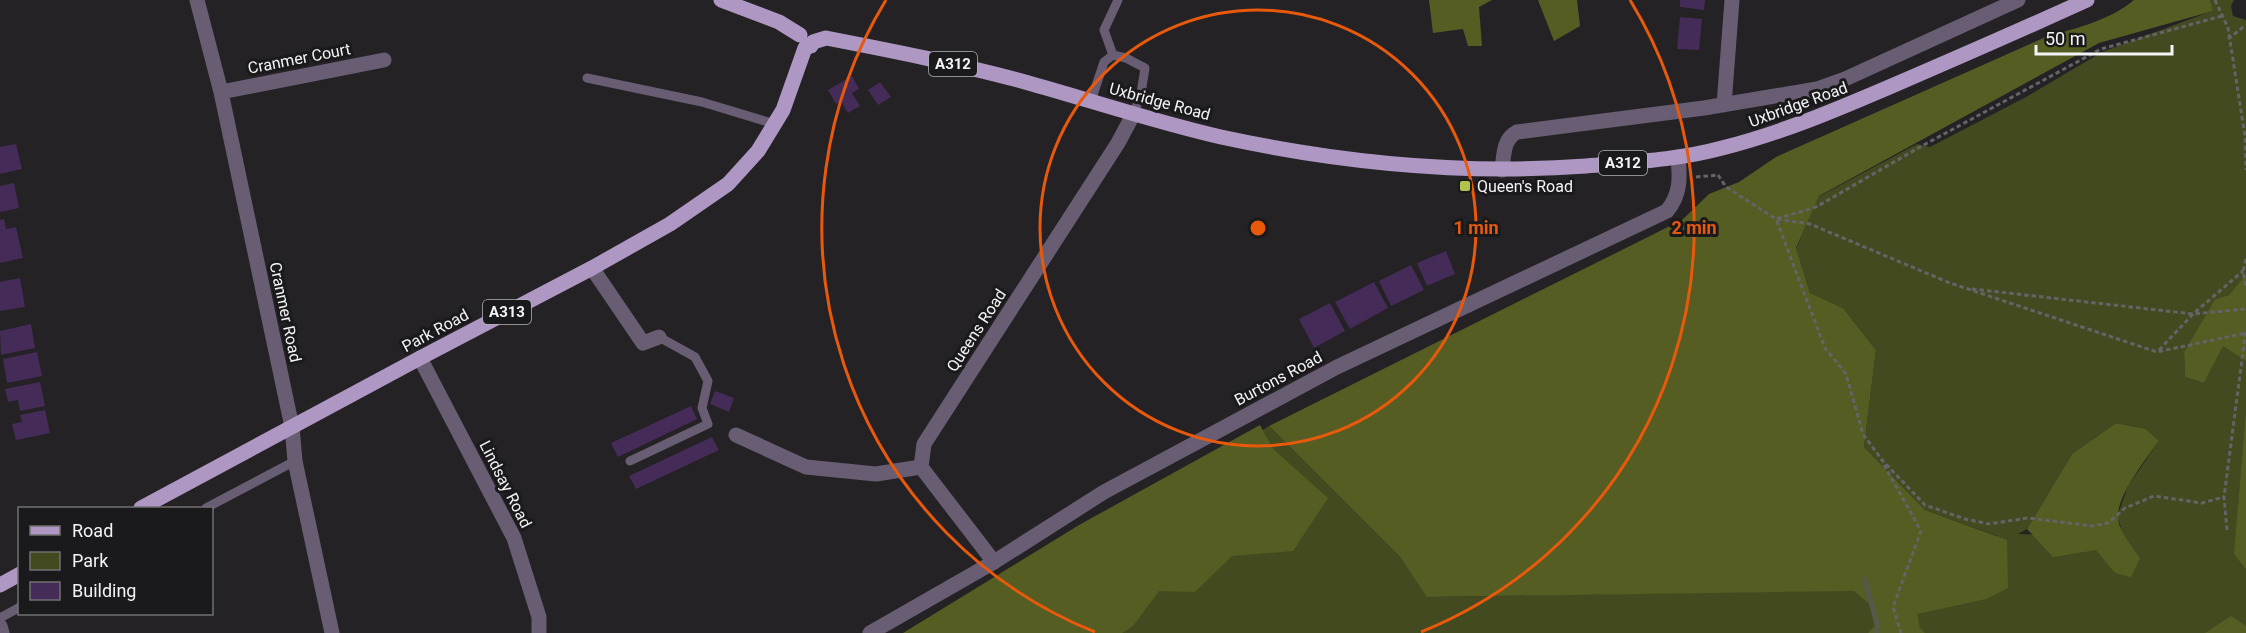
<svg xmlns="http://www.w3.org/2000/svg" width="2246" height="633" viewBox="0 0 2246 633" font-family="Roboto,sans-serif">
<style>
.green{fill:#444a20;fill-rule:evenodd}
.forest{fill:#555d23}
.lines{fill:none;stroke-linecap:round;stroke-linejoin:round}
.stream{stroke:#56584a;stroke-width:5}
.building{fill:#452b58}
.path{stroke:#656366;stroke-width:3;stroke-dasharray:4.5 3;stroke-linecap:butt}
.service{stroke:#695d73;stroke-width:9}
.minor{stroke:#695d73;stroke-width:15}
.tertiary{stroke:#695d73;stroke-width:15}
.primary{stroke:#af97c4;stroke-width:15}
.ring{fill:none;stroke:#e8590c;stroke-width:3}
.poi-dot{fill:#b2c34c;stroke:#1a191b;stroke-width:2}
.labels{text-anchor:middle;stroke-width:6;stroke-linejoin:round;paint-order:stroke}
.shield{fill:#1a191b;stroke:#b3b2b4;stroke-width:1.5}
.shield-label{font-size:15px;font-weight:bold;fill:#f4f3f5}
.street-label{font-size:16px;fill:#f4f3f5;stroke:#1a191b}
.poi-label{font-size:16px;fill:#f4f3f5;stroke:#1a191b;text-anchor:start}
.centre{fill:#e8590c;stroke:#1a191b;stroke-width:3}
.ring-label{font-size:18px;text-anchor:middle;font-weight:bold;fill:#e8590c;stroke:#1a191b;stroke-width:6;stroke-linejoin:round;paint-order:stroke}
</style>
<rect width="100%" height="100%" fill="#242225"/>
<path class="green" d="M2210,0H2234L2231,6L2233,16L2246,20V274L2229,295L2215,299L2184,352L2185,377L2204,383L2223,345L2246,361V409L2238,510L2246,499V633H934L1269,426L1400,557L1428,597L1880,590L1997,536L1925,510L1864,447L1876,350L1843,308L1810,293L1796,249L1818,197L1917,144L1930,147L2026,97L2102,52L2212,11ZM2116,423L2146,429L2159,441L2128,486L2117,517L2121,527L2082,536L2018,534L2027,529L2072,454Z"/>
<path class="forest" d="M1429,0H1492L1479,7L1482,46H1468L1463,29L1433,33Z
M1538,0H1577L1580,26L1554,41Z
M2134,0H2210L2213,11L2099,43L1819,196L1796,248L1810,293L1843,308L1876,350L1864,447L1925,510L2007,540L2008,588L1986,599L1917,614L1920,628L1925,633H1868L1875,626L1872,606L1854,591L1427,597L1400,557L1269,426L1682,220L1709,194L1739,182L1776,157L2048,36C2078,28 2110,20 2134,0Z
M2246,274V361L2223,346L2204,383L2185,377L2184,352L2215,299L2229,295Z
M2246,409V569L2234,554Z
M2116,423L2146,429L2159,441C2146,459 2118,494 2118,516C2117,529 2133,548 2140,558L2131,577L2115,573L2096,550L2053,557L2027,529L2072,454Z
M1260,425L1273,449L1328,498L1293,551L1232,556L1195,592L1159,591L1133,626L1122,633H903L1079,525Z
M2231,616L2246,626V633H2205Z"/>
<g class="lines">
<path class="stream" d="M1865,579L1878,628L1876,633"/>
</g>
<path class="building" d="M1680,0H1705L1704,10L1680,7Z
M1680,17L1702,19L1699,50L1677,49Z
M852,76L859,89L852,93L860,106L848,113L841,101L836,104L828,90Z
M880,82L891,97L878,105L868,90Z
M16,144L22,169L0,174V147Z
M14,183L19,208L0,212V186Z
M4,219L6,229L16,227L23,258L0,263V220Z
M1446,251L1455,274L1427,286L1417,263Z
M1411,265L1424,290L1391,306L1379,281Z
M20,278L25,307L0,311V282Z
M1374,282L1388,308L1350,329L1335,302Z
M1330,303L1345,331L1314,348L1299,319Z
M31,324L35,348L1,355L0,331Z
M37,352L42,376L7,383L3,359Z
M40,382L45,406L20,411L18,400L8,402L5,389Z
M715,391L734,398L729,412L710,404Z
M691,406L697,419L618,457L611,443Z
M45,410L50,433L16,440L12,424L22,422L20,415Z
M712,437L719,450L636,489L629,476Z"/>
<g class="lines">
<path class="path" d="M2215,0L2228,28L2245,136L2246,170
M2222,16L2101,49L1920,147L1816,207L1776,219L1825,348L1846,374L1863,434L1882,460L1925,505L1965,519L1989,524L2028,518L2093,526L2108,523L2125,508L2154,496L2202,503L2224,497
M2228,39L2246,25
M1718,175L1726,187L1776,219L1810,224L1950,283L2157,352L2246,333
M1696,177L1718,175
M2246,259L2243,271L2246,287
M1972,289L2193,314L2246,309
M2159,350L2193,314L2243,271
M1884,465L1921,531L1893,607L1901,633
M2227,530L2224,497L2246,329"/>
<path class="service" d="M1113,55L1104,30L1118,0
M587,78L702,102L775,124
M1091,101L1104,62L1113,55L1126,58L1145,68L1141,93L1134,113
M630,461L708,424L702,408L708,381L695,357L659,337
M206,508L295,461
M0,618L20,607"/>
<path class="minor" d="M197,0L221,92L292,427L295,461L332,633
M221,92L384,60
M1724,105L1732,0
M1502,170C1504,155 1503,139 1517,132L1704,108L1817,89L1845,79L2018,0
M592,268L643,343L659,337
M420,358L514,538L539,617V633
M736,435L806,467L876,474L921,467
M994,562L921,467L924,444L1118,143L1134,113
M0,626L2,633"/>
<path class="tertiary" d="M870,633L994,562L1104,492L1337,367L1667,211C1681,194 1680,177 1678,157"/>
<path class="primary" d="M721,0L779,22L800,35
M805,48L811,46L813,42L826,38C893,51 959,64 1025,82C1090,100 1155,122 1221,137C1341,163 1462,175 1586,166C1631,162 1678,160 1722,148C1782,133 1838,109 1894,85C1959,57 2023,29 2087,0
M141,508L420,358L592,268L670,224L728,184L758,151L783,110L805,48
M0,585L20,574"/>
</g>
<g class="ring">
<circle cx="1258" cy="228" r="218"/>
<path d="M1095 632A436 436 0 0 1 886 0M1630 0A436 436 0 0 1 1421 632"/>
</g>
<rect class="poi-dot" x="1459" y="180" width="12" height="12" rx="3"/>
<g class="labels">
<g class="shield">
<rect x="929" y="52" width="48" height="24" rx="4.5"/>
<rect x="1599" y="151" width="48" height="24" rx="4.5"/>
<rect x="483" y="300" width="48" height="24" rx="4.5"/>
</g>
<g class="shield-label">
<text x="953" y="69">A312</text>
<text x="1623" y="168">A312</text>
<text x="507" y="317">A313</text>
</g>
<g class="street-label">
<text transform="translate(299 58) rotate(-11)" y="6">Cranmer Court</text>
<text transform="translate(1160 101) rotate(15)" y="6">Uxbridge Road</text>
<text transform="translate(1798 104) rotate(-20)" y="6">Uxbridge Road</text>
<text transform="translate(286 312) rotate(78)" y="6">Cranmer Road</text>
<text transform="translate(435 330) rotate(-28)" y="6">Park Road</text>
<text transform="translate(976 330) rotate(-57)" y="6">Queens Road</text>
<text transform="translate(1278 378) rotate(-28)" y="6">Burtons Road</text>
<text transform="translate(506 484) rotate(63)" y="6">Lindsay Road</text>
</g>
<g class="poi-label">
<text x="1477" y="192">Queen's Road</text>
</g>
</g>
<circle cx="1258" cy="228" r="9" class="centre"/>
<g class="ring-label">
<text x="1476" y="234">1 min</text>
<text x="1694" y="234">2 min</text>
</g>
<rect x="18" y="507" width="195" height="108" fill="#1a191b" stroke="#717072" stroke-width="1.5"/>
<rect x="30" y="526" width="30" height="9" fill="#af97c4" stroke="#717072" stroke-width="1.5"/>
<text x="72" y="537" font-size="18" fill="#f4f3f5">Road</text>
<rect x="30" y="552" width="30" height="18" fill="#444a20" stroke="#717072" stroke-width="1.5"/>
<text x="72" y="567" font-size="18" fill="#f4f3f5">Park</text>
<rect x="30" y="582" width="30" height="18" fill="#452b58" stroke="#717072" stroke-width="1.5"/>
<text x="72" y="597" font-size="18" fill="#f4f3f5">Building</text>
<path d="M2036 45v9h136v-9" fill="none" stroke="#f4f3f5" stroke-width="3"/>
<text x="2045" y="45" font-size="18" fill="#f4f3f5" stroke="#1a191b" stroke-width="4.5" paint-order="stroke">50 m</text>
</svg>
